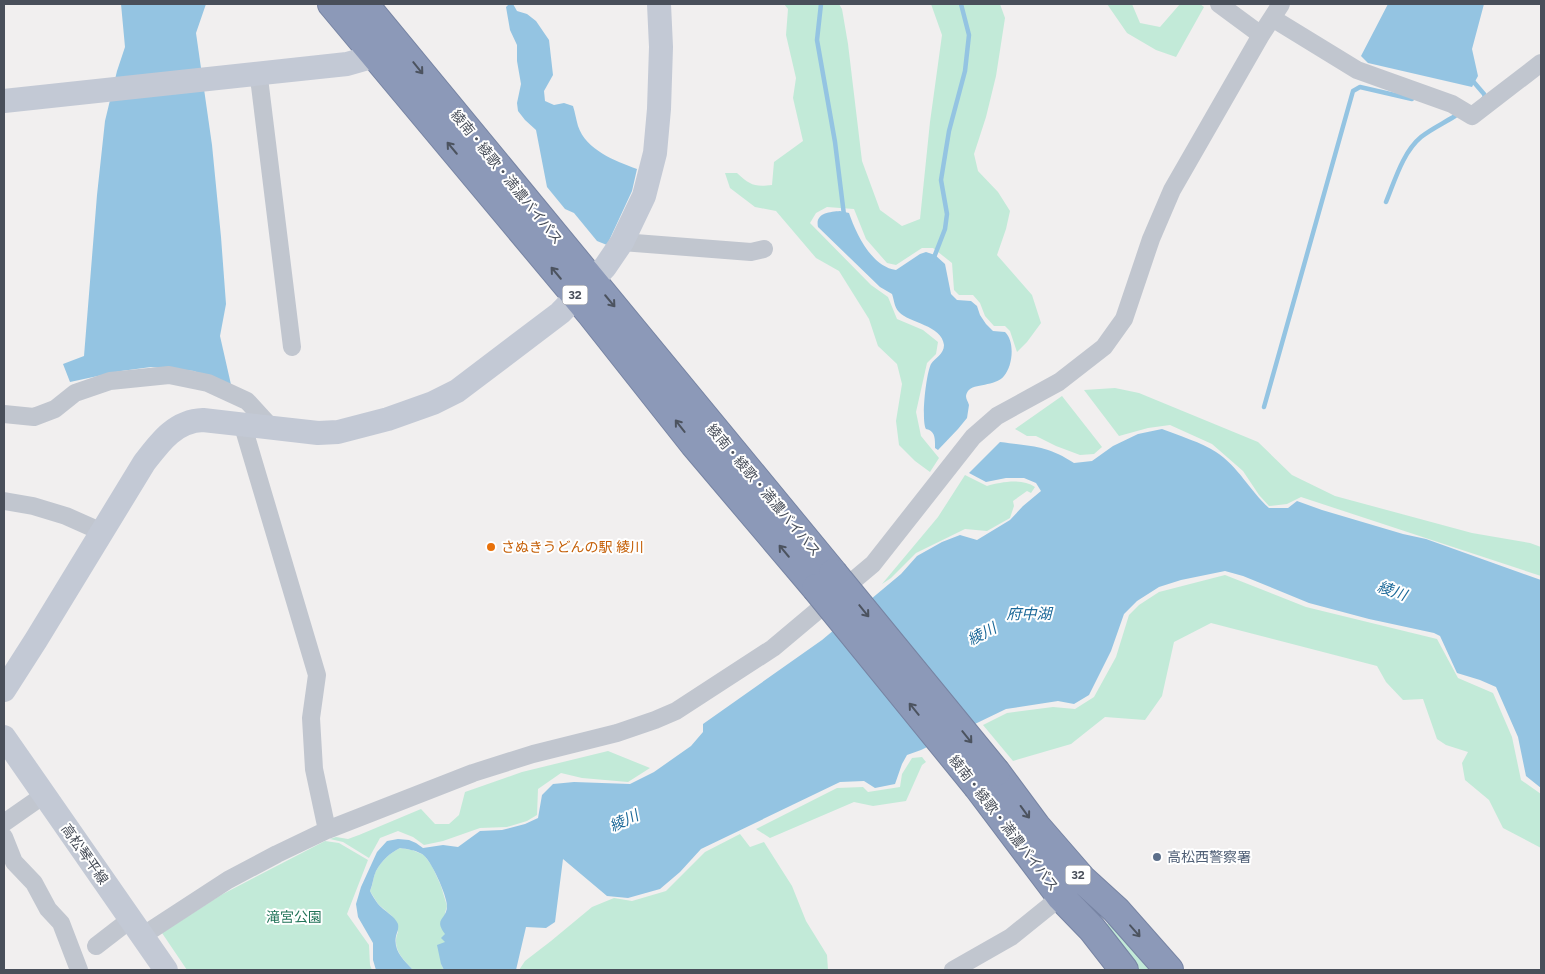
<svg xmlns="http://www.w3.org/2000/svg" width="1545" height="974" viewBox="0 0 1545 974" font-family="Figtree,'Noto Sans JP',sans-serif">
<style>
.green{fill:#c2ead8}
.water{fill:#94c4e2}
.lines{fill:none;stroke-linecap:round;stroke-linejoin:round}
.stream{stroke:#94c4e2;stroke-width:4.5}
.highway-casing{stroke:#7784a3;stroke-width:30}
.street{stroke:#c1c6cf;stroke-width:18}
.secondary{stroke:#c3c9d5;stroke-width:24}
.highway{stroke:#8c99b8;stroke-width:28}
.highway-bridge-casing{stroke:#7784a3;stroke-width:30;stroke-linecap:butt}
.highway-bridge{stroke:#8c99b8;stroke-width:28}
.oneway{stroke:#4c535f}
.food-dot{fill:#e8710a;stroke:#fff;stroke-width:2}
.service-dot{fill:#5c6f8a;stroke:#fff;stroke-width:2}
.labels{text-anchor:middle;stroke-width:4;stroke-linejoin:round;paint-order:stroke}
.shield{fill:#fff;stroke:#80848c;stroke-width:1}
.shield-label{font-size:12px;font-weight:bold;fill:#494f5a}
.street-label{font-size:14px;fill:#494f5a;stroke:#fff}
.food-label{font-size:14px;fill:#c56008;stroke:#fff;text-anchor:start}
.service-label{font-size:14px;fill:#4e5e75;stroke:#fff;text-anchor:start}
.park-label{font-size:14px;fill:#217358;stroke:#fff}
.water-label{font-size:15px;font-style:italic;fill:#1c6999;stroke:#fff}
</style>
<rect width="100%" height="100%" fill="#f1efef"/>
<path class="green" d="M784,4H839L842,9L848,44L862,161L880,210L902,226L920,219L930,122L942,35L931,4H1000L1005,18L996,76L986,117L974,154L978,171L998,192L1010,211L1006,229L997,255L1032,295L1041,323L1027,342L1017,352L1010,331L1005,326H994L985,316L980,303L973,295H959L954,290L952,263L933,248H922L896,265L887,263L866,239L854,209L827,207L816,213L810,223L871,285L888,297L897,319L923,330L938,342L936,354L927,363L916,412L921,436L939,458L930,472L915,461L899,445L896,421L902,384L897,364L878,346L869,319L839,271L816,258L776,211L755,207L730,188L725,173H737C750,185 754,187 772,185L774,162L803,141L793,98L796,78L786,35L788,9Z
M1107,4H1132L1140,23L1160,27L1180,4H1200L1204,7L1176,57L1156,50L1127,33Z
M1115,388L1139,393L1258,442L1292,475L1335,496L1472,533L1530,543L1541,547V576L1301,497L1287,504L1269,506L1259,495L1243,471L1212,444L1170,425L1148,428L1119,436L1084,390Z
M1062,396L1102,447L1094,454L1080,455L1056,446L1036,436H1027L1015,429Z
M965,475L987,486C1001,482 1022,478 1035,487L1031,493L1027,491L1013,501L1014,506L1010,518L987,531L965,529L916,553L891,578L882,584L938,517Z
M1225,575L1306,607L1437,639L1458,678L1493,693L1512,737L1521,780L1541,794V848L1503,828L1489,800L1465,780L1462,763L1468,752L1446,745L1437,739L1423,699L1403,700L1386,682L1377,666L1211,623L1174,642L1162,696L1145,720L1105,717L1071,744L1013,761L983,725L1007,713L1053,707L1075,709L1094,697L1116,657L1129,615L1139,605L1159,592Z
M608,751L650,768L628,782L582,778L561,773L538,789L537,815L527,821L507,827L480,828L443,841L424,845L413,837L398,831L380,838L369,858L343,842L330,839L336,837L348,839L359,835L421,809L435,824H449L459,815L465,792L522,772Z
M922,757L926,762L922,765L906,801L873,806L854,802L770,838L756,829L837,788L863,787L868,792L900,787L902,774L912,758Z
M740,834L750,847L764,842L792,886L806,921L827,955L828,970H519L525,961L551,941L592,907L614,898L632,901L666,891L705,852Z
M325,841L339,843L368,860L347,914L369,945L370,965L372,970H187L162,933L221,895Z
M400,848L412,850L424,855L432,866L441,886L447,906L445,913V942L441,964L444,970H413C403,959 391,948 398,932L392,916L378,904L370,891C373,885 373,877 376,871C382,860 390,853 400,848Z
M1112,920L1157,970H1135L1105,926Z"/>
<path class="water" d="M121,4H206L196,33L212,145L221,237L226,304L220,336L232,389L194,371L151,367L121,371L70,382L63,364L84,356L97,195L105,121L117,71L125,47Z
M509,4H513L517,11L527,14L536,21L549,40L553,75L544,91L545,101L554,105L564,103L573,106C575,112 576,119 578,126C586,150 615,161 637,169L632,191L607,245L597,241L574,213L565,209L547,187L536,130L525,120L518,111L517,103L521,84L517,61V45L510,30L506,7Z
M1388,4H1484L1472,49L1478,76L1472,87L1368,63L1361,56Z
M840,211L849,213C856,234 872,267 896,270L920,254L926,252L935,255L945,264L951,294L957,300L971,301L977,306L980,315L986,324L993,331L1005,332C1015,341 1013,366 1004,376C995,387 974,383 968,391C964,397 967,399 969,405L967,418L958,429L938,450L935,448C935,440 936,431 926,429C921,420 926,374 931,364C935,358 944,354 944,345C942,325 909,323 899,312C894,307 894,299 892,294L880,287L818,227C815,213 829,212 840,211Z
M1162,429C1177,435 1203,443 1216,452C1238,466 1250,491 1269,508H1288L1297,501L1322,510L1403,534L1426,539L1541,580V788L1526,776L1518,737L1496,687L1480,680L1457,673L1440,636L1434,633L1369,619L1309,603L1243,576L1225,571L1181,580L1159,587L1137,601L1124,614L1111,651L1089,695L1074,704L1058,701L1006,709L921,750L907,755L902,764L895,784L875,788L864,781L840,782L701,849L680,872L660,889L628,898L607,896L563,859L555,922L546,928L526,927L516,970H444L441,964L437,945L445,942L441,938L445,934C433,918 447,920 447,906C447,896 431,859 422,854C415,850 407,849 400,848C390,853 382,860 376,871C373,877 373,884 370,891C372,895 375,900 378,904C384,911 395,916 398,924C399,929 397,932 396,936C393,951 404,960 413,970H376L373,960V943L358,917L356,904L361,887L377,852L387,841L398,839L409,840L416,843L423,848L443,845L458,847L480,831L502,830L525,824L538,818L542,795L553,784L574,782L630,784L654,772L691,746L703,732V724L822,640L901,574L917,556L942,542L960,535L977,540L1010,520L1023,506L1041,491L1036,483L1024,478H1006L986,482L969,473L1000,442C1030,446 1047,445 1074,463L1092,461L1113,446L1138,434Z"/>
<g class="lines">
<path class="stream" d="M821,4L817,40L835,142L844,215
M1472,80L1484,94L1485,97L1483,99
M1386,202C1395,180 1403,152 1421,137C1431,129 1444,123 1455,116
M933,260L945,229L947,214L941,180L949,131L965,71L969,35L961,4
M1264,407L1353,91L1360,87L1412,99"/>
<defs>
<path id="highway" d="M332,4L592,315L694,444L816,588
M364,4L833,573
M996,772L1036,826L1082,879L1116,910L1169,970
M978,787L1061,897L1092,929L1124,970"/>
</defs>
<use href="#highway" class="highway-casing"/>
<path class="street" d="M1219,4L1261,35
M1272,18L1357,70L1452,104L1472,116L1541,63
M257,74L260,86L292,347
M622,242L751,252L764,249
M4,414L34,417L55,409L75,393L110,381L169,375L208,383L247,401L270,426
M242,423L317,675L311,718L314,769L327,830
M4,501L33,506L66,516L102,532
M4,823L44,795
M4,837L14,862L34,883L48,909L61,923L79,970
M142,936L228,880L277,854L327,830L473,773L533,754L617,733L655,720L676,711L773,648L873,564L973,437L997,416L1059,382L1104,347L1124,319L1151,239L1172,190L1261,35L1281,4
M96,946L131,919
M953,970L1011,937L1068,891"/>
<path class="secondary" d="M4,101L347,64L375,56L389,45
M4,690L36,640L144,463C160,442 175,421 203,420L318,433L338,432L388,419L433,403L457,391L560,313L605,267L622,242L644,196L655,153L659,109L661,47L659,4
M4,737L166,970"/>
<use href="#highway" class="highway"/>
<defs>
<path id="highway-bridge" d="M833,573L996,772
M816,588L978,787"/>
</defs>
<use href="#highway-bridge" class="highway-bridge-casing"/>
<use href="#highway-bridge" class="highway-bridge"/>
</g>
<defs><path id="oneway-shaft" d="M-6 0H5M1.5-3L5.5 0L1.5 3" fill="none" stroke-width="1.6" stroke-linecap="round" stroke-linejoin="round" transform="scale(1.25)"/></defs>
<g class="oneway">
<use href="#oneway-shaft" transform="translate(418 68) rotate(51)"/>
<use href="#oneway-shaft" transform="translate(452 148) rotate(-130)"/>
<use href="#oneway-shaft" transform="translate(556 273) rotate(-130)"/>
<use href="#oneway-shaft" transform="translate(610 301) rotate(50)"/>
<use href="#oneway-shaft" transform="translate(680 426) rotate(-128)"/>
<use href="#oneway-shaft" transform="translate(784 551) rotate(-130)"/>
<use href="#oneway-shaft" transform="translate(864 611) rotate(51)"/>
<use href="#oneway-shaft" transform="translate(914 709) rotate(-129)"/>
<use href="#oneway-shaft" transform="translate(967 737) rotate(51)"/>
<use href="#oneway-shaft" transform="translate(1025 812) rotate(54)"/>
<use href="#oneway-shaft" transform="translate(1135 931) rotate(49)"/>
</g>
<circle class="food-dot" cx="491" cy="547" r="5"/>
<circle class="service-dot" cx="1157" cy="857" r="5"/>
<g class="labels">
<g class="shield">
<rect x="562.5" y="285.5" width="25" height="19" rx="4"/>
<rect x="1065.5" y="865.5" width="25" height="19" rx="4"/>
</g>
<g class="shield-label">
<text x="575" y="299">32</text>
<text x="1078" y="879">32</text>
</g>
<g class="street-label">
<text transform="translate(507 177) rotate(51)" y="5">綾南・綾歌・満濃バイパス</text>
<text transform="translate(764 490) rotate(50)" y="5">綾南・綾歌・満濃バイパス</text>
<text transform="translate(1004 823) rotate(52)" y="5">綾南・綾歌・満濃バイパス</text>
<text transform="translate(85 854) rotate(55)" y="5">高松琴平線</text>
</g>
<g class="food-label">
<text x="501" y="552">さぬきうどんの駅 綾川</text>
</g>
<g class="service-label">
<text x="1167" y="862">高松西警察署</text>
</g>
<g class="park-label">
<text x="294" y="922">滝宮公園</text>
</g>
<g class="water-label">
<text transform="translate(1392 591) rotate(19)" y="5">綾川</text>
<text x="1029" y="619">府中湖</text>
<text transform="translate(982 634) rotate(-28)" y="5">綾川</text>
<text transform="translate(624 821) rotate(-25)" y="5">綾川</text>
</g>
</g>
<rect width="1545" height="974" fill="none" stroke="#494f5a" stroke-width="10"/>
</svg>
